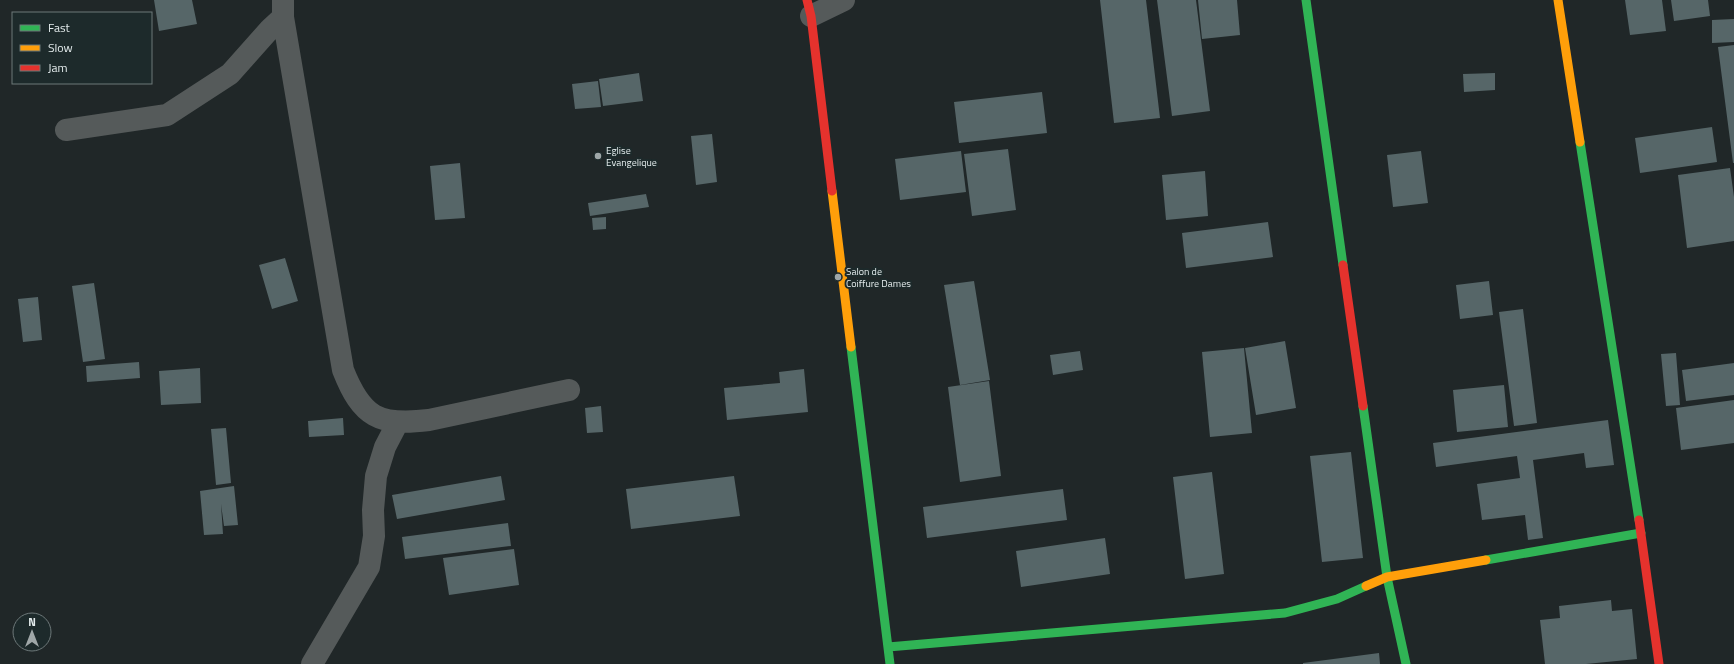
<svg xmlns="http://www.w3.org/2000/svg" width="1734" height="664" viewBox="0 0 1734 664" font-family="'Titillium Web',sans-serif">
<style>
.building{fill:#566668}
.lines{fill:none;stroke-linecap:round;stroke-linejoin:round}
.street{stroke:#555a5a;stroke-width:22}
.fast{stroke:#30b455;stroke-width:9}
.slow{stroke:#ff9f0a;stroke-width:9}
.jam{stroke:#e5322d;stroke-width:9}
.poi-dot{fill:#9fa7a8;stroke:#1d2a2b;stroke-width:1.5}
.labels{text-anchor:middle;stroke-width:4;stroke-linejoin:round;paint-order:stroke}
.poi-label{font-size:10px;fill:#e4eced;stroke:#1d2a2b;text-anchor:start}
</style>
<rect width="100%" height="100%" fill="#202728"/>
<path class="building" d="M154,0H192L197,24L159,31Z
M1100,0H1146L1160,118L1114,123Z
M1157,0H1196L1210,111L1172,116Z
M1198,0H1237L1240,35L1202,39Z
M1625,0H1662L1666,31L1630,35Z
M1671,0H1708L1710,16L1674,21Z
M1734,19V42L1712,43V20Z
M1734,45V163H1733L1718,47Z
M639,73L643,101L603,106L599,79Z
M1495,73V90L1464,92L1463,74Z
M598,81L601,107L575,109L572,84Z
M1042,92L1047,133L959,143L954,102Z
M1712,127L1717,162L1640,173L1635,138Z
M712,134L717,182L696,185L691,136Z
M1008,149L1016,210L972,216L964,154Z
M961,151L966,192L900,200L895,159Z
M1421,151L1428,203L1393,207L1387,155Z
M460,163L465,218L435,220L430,166Z
M1730,168L1734,197V241L1687,248L1678,175Z
M1205,171L1208,216L1166,220L1162,175Z
M646,194L649,207L590,216L588,203Z
M606,217V229L593,230L592,218Z
M1268,222L1273,257L1186,268L1182,233Z
M285,258L298,301L272,309L259,265Z
M974,281L990,380L960,385L944,285Z
M1489,281L1493,315L1460,319L1456,285Z
M94,283L105,359L83,362L72,286Z
M38,297L42,340L23,342L18,299Z
M1523,309L1537,423L1514,426L1499,312Z
M1285,341L1296,408L1256,415L1245,348Z
M1244,348L1252,433L1210,437L1202,352Z
M1080,351L1083,370L1053,375L1050,355Z
M1676,353L1680,405L1666,406L1661,354Z
M139,362L140,378L87,382L86,366Z
M1734,363V395L1686,401L1682,370Z
M200,368L201,403L161,405L159,371Z
M804,369L808,412L727,420L724,388L780,383L779,372Z
M989,381L1001,476L960,482L948,387Z
M1504,385L1508,427L1457,432L1453,390Z
M1734,400V443L1681,450L1676,408Z
M601,406L603,432L587,433L585,408Z
M343,418L344,435L309,437L308,421Z
M1608,420L1614,465L1586,468L1584,453L1533,460L1543,538L1528,540L1525,515L1482,520L1477,484L1520,478L1517,456L1436,467L1433,443Z
M226,428L231,483L216,485L211,429Z
M1351,452L1363,558L1322,562L1310,456Z
M1212,472L1224,574L1185,579L1173,477Z
M501,476L505,500L397,519L392,495Z
M734,476L740,516L631,529L626,489Z
M234,486L238,525L224,526L221,504L223,534L204,535L200,491Z
M1063,489L1067,520L927,538L923,507Z
M508,523L511,546L405,559L402,537Z
M1105,538L1110,574L1021,587L1016,551Z
M514,549L519,585L449,595L443,558Z
M1611,600L1612,611L1632,609L1637,659L1586,664H1545L1540,620L1560,618L1559,606Z
M1379,653L1380,664H1303V663Z"/>
<g class="lines">
<path class="street" d="M283,0V17L343,370C362,418 379,426 429,420L569,390
M811,16L844,0
M66,130L167,115L230,74L270,29L283,17
M312,664L369,567L374,536L373,510L376,476L385,447L398,422"/>
<path class="fast" d="M1306,0L1343,265
M1580,142L1639,520
M851,347L890,664
M1363,406L1387,577L1406,664
M1486,560L1641,533
M888,647L1285,613L1337,599L1366,586"/>
<path class="slow" d="M1558,0L1580,142
M832,191L851,347
M1366,586L1387,577L1486,560"/>
<path class="jam" d="M807,0L811,16L832,191
M1343,265L1363,406
M1639,520L1659,664"/>
</g>
<g class="poi-dot">
<circle cx="598" cy="156" r="4"/>
<circle cx="838" cy="277" r="4"/>
</g>
<g class="labels">
<g class="poi-label">
<text x="606" y="154">Eglise<tspan x="606" dy="12">Evangelique</tspan></text>
<text x="846" y="275">Salon de<tspan x="846" dy="12">Coiffure Dames</tspan></text>
</g>
</g>
<rect x="12" y="12" width="140" height="72" fill="#1d2a2b" stroke="#6d7879"/>
<rect x="20" y="25" width="20" height="6" fill="#30b455" stroke="#6d7879"/>
<text x="48" y="32" font-size="12" fill="#e4eced">Fast</text>
<rect x="20" y="45" width="20" height="6" fill="#ff9f0a" stroke="#6d7879"/>
<text x="48" y="52" font-size="12" fill="#e4eced">Slow</text>
<rect x="20" y="65" width="20" height="6" fill="#e5322d" stroke="#6d7879"/>
<text x="48" y="72" font-size="12" fill="#e4eced">Jam</text>
<g transform="translate(32 632)"><circle r="19" fill="#1d2a2b" stroke="#6d7879"/>
<path d="M0-3L7 15L0 10L-7 15Z" fill="#9fa7a8"/>
<text y="-6" font-size="11" font-weight="bold" text-anchor="middle" fill="#e4eced">N</text>
</g>
</svg>
